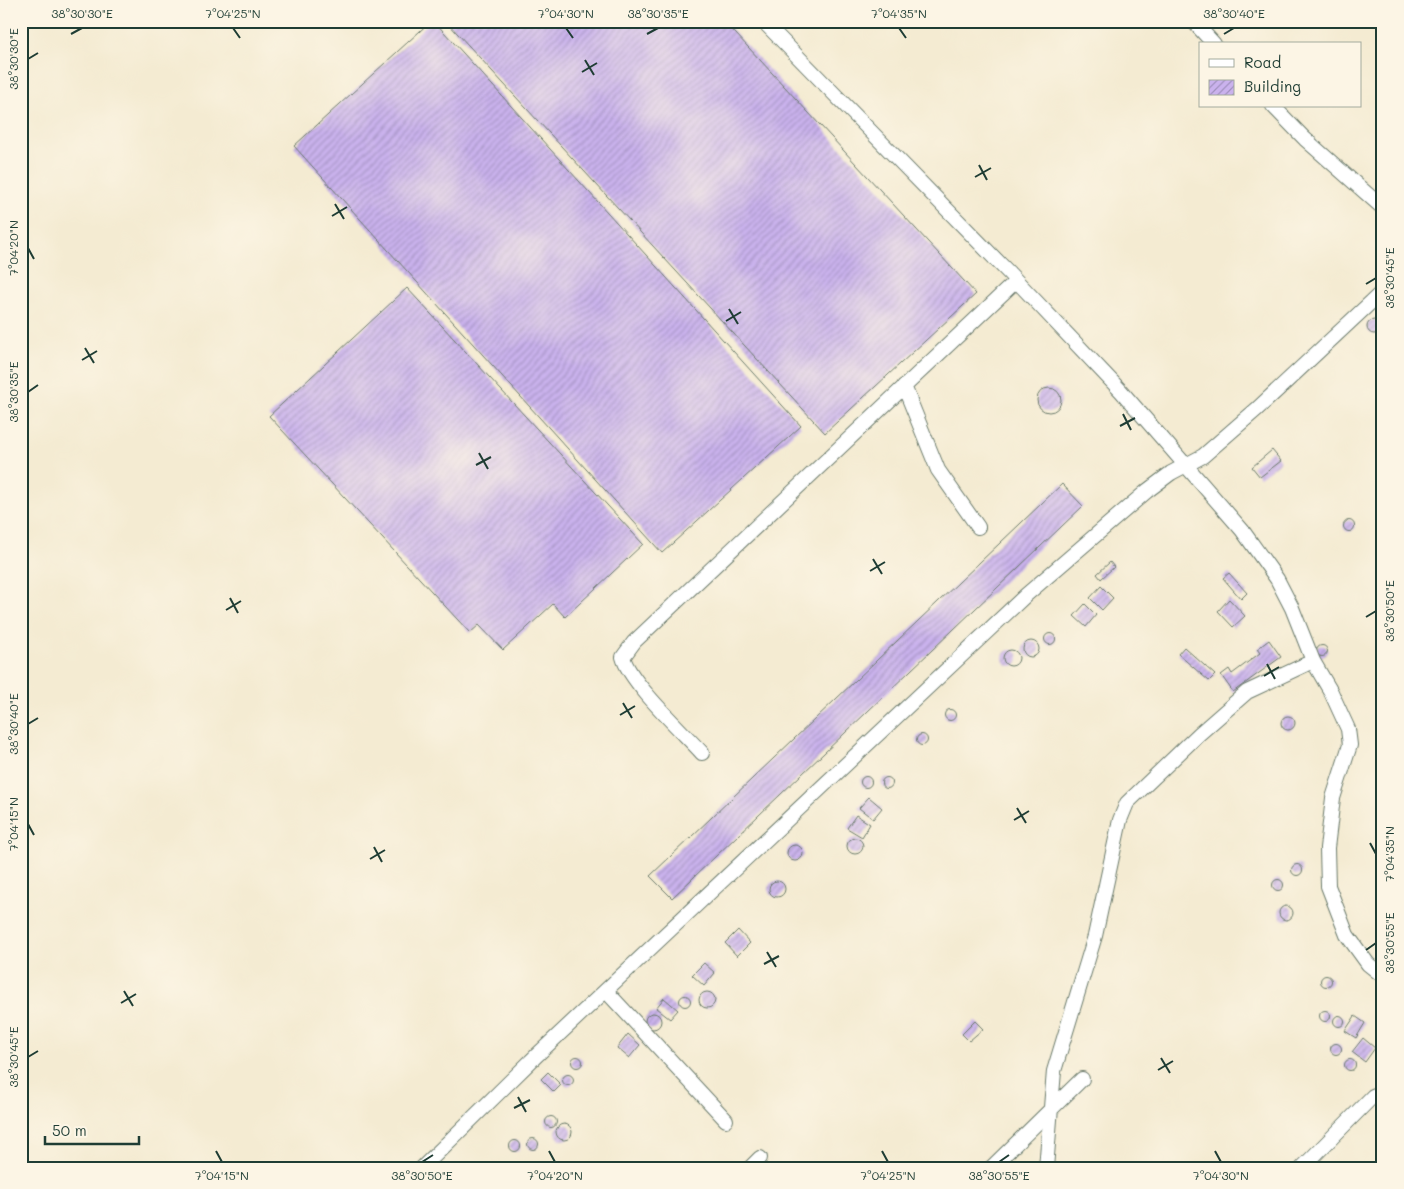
<svg xmlns="http://www.w3.org/2000/svg" width="1404" height="1189" viewBox="0 0 1404 1189" font-family="Mali,sans-serif">
<style>
.building{fill:url(#building-hatch)}
.lines{fill:none;stroke-linecap:round;stroke-linejoin:round}
.minor-casing{stroke:#6a7a6b;stroke-width:16}
.minor{stroke:#fff;stroke-width:14}
.ticks{fill:none;stroke:#1f3d34;stroke-width:2}
.neatline{fill:none;stroke:#1f3d34;stroke-width:2}
.ticks-label{font-size:12px;text-anchor:middle;fill:#1f3d34}
</style>
<defs>
<pattern id="building-hatch" width="6" height="6" patternUnits="userSpaceOnUse" patternTransform="scale(1.25)"><rect width="6" height="6" fill="#cab2ed"/><path d="M-1 1l2-2M0 6l6-6M5 7l2-2" fill="none" stroke="#a392c1"/></pattern>
</defs>
<rect width="100%" height="100%" fill="#fcf5e5"/>
<filter id="ink" filterUnits="userSpaceOnUse"><feTurbulence type="fractalNoise" baseFrequency=".02" numOctaves="2"/><feDisplacementMap in="SourceGraphic" scale="10" xChannelSelector="R" yChannelSelector="G"/><feConvolveMatrix kernelMatrix="1 2 1 2 8 2 1 2 1" color-interpolation-filters="sRGB"/></filter>
<filter id="wash" filterUnits="userSpaceOnUse"><feTurbulence type="fractalNoise" baseFrequency=".0096" numOctaves="4" result="noise"/><feDisplacementMap in="SourceGraphic" scale="20" xChannelSelector="R" yChannelSelector="G"/><feGaussianBlur stdDeviation="1.12" result="paint"/><feColorMatrix in="noise" values="0 0 0 0 0 0 0 0 0 0 0 0 0 0 0 0 0 1.4 0 .05"/><feComposite in="paint" operator="in"/></filter>
<g filter="url(#wash)">
<rect width="100%" height="100%" fill="#f4ebd2"/>
<g id="blocks">
<path class="building" d="M431,21H434L801,426L662,553L294,146Z
M446,21H724L976,294L825,433Z
M407,288L643,544L565,617L553,604L503,650L479,625L470,633L269,416Z
M1367 327a7 7 0 1 1 14 0a7 7 0 1 1-14 0Z
M1037 400a12 12 0 1 1 24 0a12 12 0 1 1-24 0Z
M1272,450L1281,461L1260,477L1252,467Z
M1062,484L1083,506L672,898L650,876Z
M1343.5 526a5.5 5.5 0 1 1 11 0a5.5 5.5 0 1 1-11 0Z
M1110,562L1114,567L1101,579L1097,574Z
M1229,573L1247,593L1241,599L1223,578Z
M1101,586L1113,598L1102,610L1090,598Z
M1229,599L1245,616L1233,627L1218,611Z
M1085,604L1096,615L1086,627L1074,616Z
M1044.5 639a5.5 5.5 0 1 1 11 0a5.5 5.5 0 1 1-11 0Z
M1269,640L1281,657L1233,692L1221,675L1229,669L1232,674L1260,653L1257,649Z
M1023 649a8 8 0 1 1 16 0a8 8 0 1 1-16 0Z
M1316.5 651a5.5 5.5 0 1 1 11 0a5.5 5.5 0 1 1-11 0Z
M1184,647L1215,675L1209,681L1178,654Z
M1003 658a8 8 0 1 1 16 0a8 8 0 1 1-16 0Z
M944.5 715a5.5 5.5 0 1 1 11 0a5.5 5.5 0 1 1-11 0Z
M1281 723a7 7 0 1 1 14 0a7 7 0 1 1-14 0Z
M916.5 740a5.5 5.5 0 1 1 11 0a5.5 5.5 0 1 1-11 0Z
M860.5 782a5.5 5.5 0 1 1 11 0a5.5 5.5 0 1 1-11 0Z
M881.5 783a5.5 5.5 0 1 1 11 0a5.5 5.5 0 1 1-11 0Z
M869,797L882,808L873,819L859,808Z
M856,815L870,824L862,837L847,828Z
M847 846a8 8 0 1 1 16 0a8 8 0 1 1-16 0Z
M787 853a8 8 0 1 1 16 0a8 8 0 1 1-16 0Z
M1291.5 870a5.5 5.5 0 1 1 11 0a5.5 5.5 0 1 1-11 0Z
M1272.5 885a5.5 5.5 0 1 1 11 0a5.5 5.5 0 1 1-11 0Z
M769 889a8 8 0 1 1 16 0a8 8 0 1 1-16 0Z
M1279 913a7 7 0 1 1 14 0a7 7 0 1 1-14 0Z
M738,930L750,943L737,956L725,943Z
M704,963L715,973L704,986L692,975Z
M1320.5 981a5.5 5.5 0 1 1 11 0a5.5 5.5 0 1 1-11 0Z
M699 1000a8 8 0 1 1 16 0a8 8 0 1 1-16 0Z
M679.5 1001a5.5 5.5 0 1 1 11 0a5.5 5.5 0 1 1-11 0Z
M664,998L678,1010L670,1019L656,1008Z
M1319.5 1016a5.5 5.5 0 1 1 11 0a5.5 5.5 0 1 1-11 0Z
M645 1021a8 8 0 1 1 16 0a8 8 0 1 1-16 0Z
M1333.5 1021a5.5 5.5 0 1 1 11 0a5.5 5.5 0 1 1-11 0Z
M1355,1016L1365,1023L1356,1038L1345,1031Z
M975,1021L983,1029L969,1041L962,1034Z
M628,1034L640,1045L629,1058L617,1048Z
M1363,1038L1375,1048L1365,1062L1352,1052Z
M1330.5 1049a5.5 5.5 0 1 1 11 0a5.5 5.5 0 1 1-11 0Z
M571.5 1062a5.5 5.5 0 1 1 11 0a5.5 5.5 0 1 1-11 0Z
M1344.5 1065a5.5 5.5 0 1 1 11 0a5.5 5.5 0 1 1-11 0Z
M548,1072L561,1085L554,1092L541,1079Z
M562.5 1080a5.5 5.5 0 1 1 11 0a5.5 5.5 0 1 1-11 0Z
M545.5 1122a5.5 5.5 0 1 1 11 0a5.5 5.5 0 1 1-11 0Z
M556 1132a8 8 0 1 1 16 0a8 8 0 1 1-16 0Z
M527.5 1144a5.5 5.5 0 1 1 11 0a5.5 5.5 0 1 1-11 0Z
M509.5 1146a5.5 5.5 0 1 1 11 0a5.5 5.5 0 1 1-11 0Z"/>
</g>
</g>
<g filter="url(#ink)">
<use href="#blocks" fill-opacity="0" stroke="#6a7a6b" stroke-width="1"/>
<g class="lines">
<defs>
<path id="minor" d="M763,21L1010,274L1121,391L1242,530L1277,579L1292,608L1313,661L1331,692L1348,729L1350,745L1333,798L1327,848L1328,886L1347,935L1368,964L1383,976
M1193,21L1214,44
M1273,106L1305,139L1383,208
M904,386L938,470L978,527
M702,753C682,731 630,683 623,657L634,642L1016,281
M606,991L726,1120
M422,1168L536,1056L1026,595L1147,491L1171,473L1203,456L1257,409L1383,291
M750,1168L760,1158
M991,1168L1082,1079
M1046,1168L1054,1071L1095,936L1120,820L1127,803L1199,734L1247,692L1313,661
M1302,1168L1373,1096L1383,1092"/>
</defs>
<use href="#minor" class="minor-casing"/>
<use href="#minor" class="minor"/>
</g>
</g>
<path class="ticks" d="M233,28L240,38M566,28L573,38M899,28L906,38M71,34L82,28M647,34L658,28M1224,34L1234,28M28,59L38,53M585,60L594,75M582,72L597,63M979,165L987,180M975,177L991,168M335,204L344,219M332,216L347,207M28,248L34,259M1366,284L1376,278M729,309L738,324M726,321L741,312M85,348L94,363M82,360L97,351M28,392L38,385M1123,414L1131,430M1120,426L1135,418M479,453L488,469M476,465L491,457M873,559L882,574M870,571L885,562M230,598L238,613M226,610L241,601M1366,617L1376,611M1267,664L1275,679M1264,676L1279,667M623,703L632,718M620,715L635,706M28,724L38,718M1017,808L1026,823M1014,820L1029,811M28,824L34,835M1370,843L1376,854M374,847L382,862M370,859L385,850M1366,950L1376,943M767,952L776,967M764,964L779,956M124,991L133,1006M121,1003L136,994M28,1057L38,1051M1161,1058L1170,1073M1158,1070L1173,1061M518,1097L526,1112M514,1108L530,1100M216,1151L222,1162M549,1151L555,1162M882,1151L888,1162M1215,1151L1221,1162M422,1162L433,1155M999,1162L1009,1155"/>
<rect width="1404" height="1189" fill="none" stroke="#fcf5e5" stroke-width="55"/>
<rect x="1199" y="42" width="162" height="65" fill="#fcf5e5" stroke="#a4ab9e"/>
<rect x="1209" y="59" width="25" height="8" fill="#ffffff" stroke="#a4ab9e"/>
<text x="1244" y="68" font-size="15" fill="#1f3d34">Road</text>
<rect x="1209" y="80" width="25" height="15" fill="url(#building-hatch)" stroke="#a4ab9e"/>
<text x="1244" y="92" font-size="15" fill="#1f3d34">Building</text>
<path d="M45 1136v8h94v-8" fill="none" stroke="#1f3d34" stroke-width="2.5"/>
<text x="52" y="1136" font-size="15" fill="#1f3d34" stroke="#fcf5e5" stroke-width="4" paint-order="stroke">50 m</text>
<rect x="28" y="28" width="1348" height="1134" class="neatline"/>
<g class="ticks-label">
<text x="82" y="18">38°30'30"E</text>
<text x="233" y="18">7°04'25"N</text>
<text x="566" y="18">7°04'30"N</text>
<text x="658" y="18">38°30'35"E</text>
<text x="899" y="18">7°04'35"N</text>
<text x="1234" y="18">38°30'40"E</text>
<text transform="translate(14 59) rotate(-90)" y="4">38°30'30"E</text>
<text transform="translate(14 248) rotate(-90)" y="4">7°04'20"N</text>
<text transform="translate(1390 278) rotate(-90)" y="4">38°30'45"E</text>
<text transform="translate(14 392) rotate(-90)" y="4">38°30'35"E</text>
<text transform="translate(1390 611) rotate(-90)" y="4">38°30'50"E</text>
<text transform="translate(14 724) rotate(-90)" y="4">38°30'40"E</text>
<text transform="translate(14 824) rotate(-90)" y="4">7°04'15"N</text>
<text transform="translate(1390 854) rotate(-90)" y="4">7°04'35"N</text>
<text transform="translate(1390 943) rotate(-90)" y="4">38°30'55"E</text>
<text transform="translate(14 1057) rotate(-90)" y="4">38°30'45"E</text>
<text x="222" y="1180">7°04'15"N</text>
<text x="422" y="1180">38°30'50"E</text>
<text x="555" y="1180">7°04'20"N</text>
<text x="888" y="1180">7°04'25"N</text>
<text x="999" y="1180">38°30'55"E</text>
<text x="1221" y="1180">7°04'30"N</text>
</g>
</svg>
